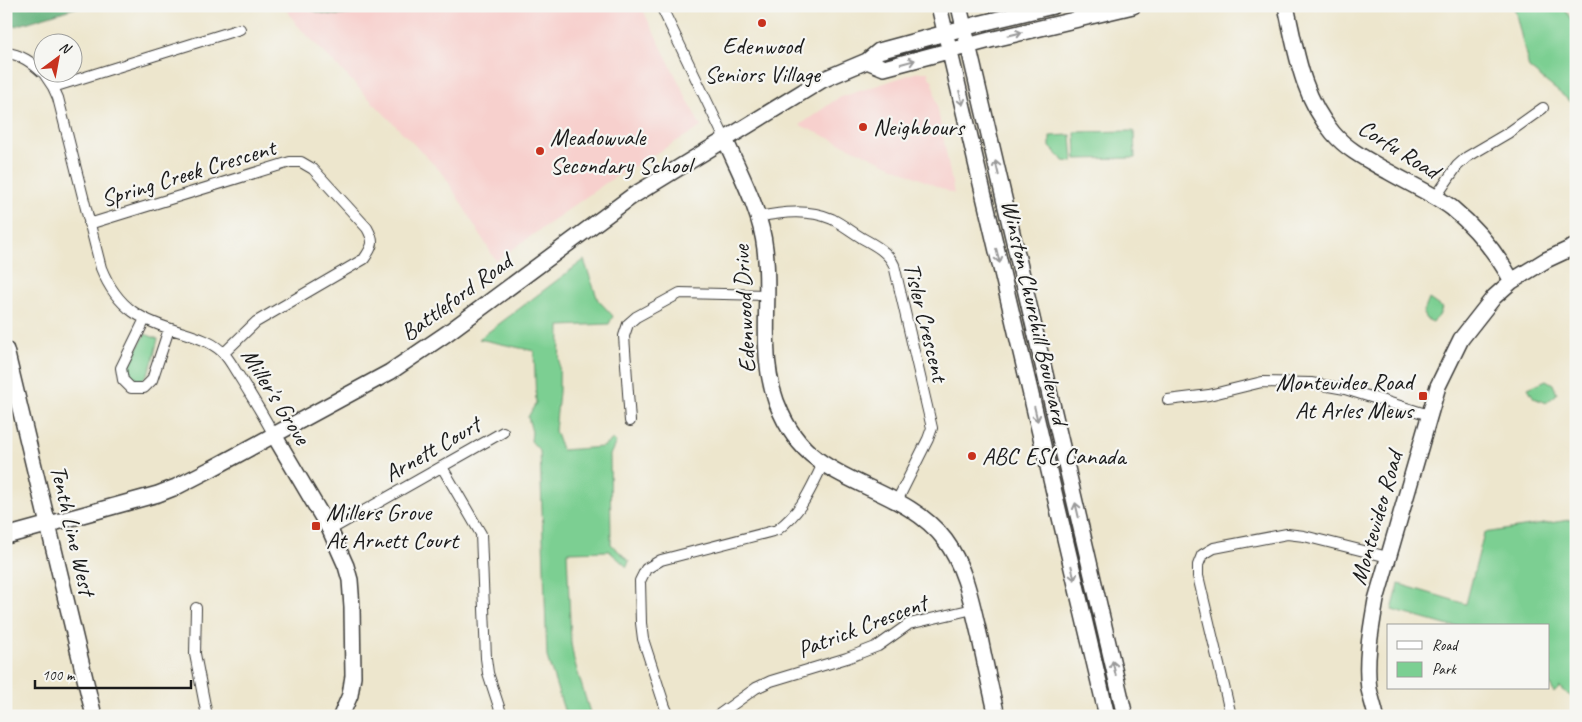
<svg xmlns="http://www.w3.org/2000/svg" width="1582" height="722" viewBox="0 0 1582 722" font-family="Caveat,sans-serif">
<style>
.built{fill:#f7d0cd}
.green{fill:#7bcf92;stroke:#4c7657}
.forest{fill:#64b27c;stroke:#40674c}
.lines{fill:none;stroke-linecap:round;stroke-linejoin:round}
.street-casing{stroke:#3b3a37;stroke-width:12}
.secondary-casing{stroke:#3b3a37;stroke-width:18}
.street{stroke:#fff;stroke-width:10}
.secondary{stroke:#fff;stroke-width:15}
.oneway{stroke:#999}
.poi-dot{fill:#c8321e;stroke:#f6f6f2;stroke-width:2}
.labels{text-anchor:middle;stroke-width:4.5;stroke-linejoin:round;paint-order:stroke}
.poi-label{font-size:24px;fill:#1c1c1c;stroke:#f6f6f2;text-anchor:start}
.street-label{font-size:24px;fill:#1c1c1c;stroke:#f6f6f2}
</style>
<rect width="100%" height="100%" fill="#f6f6f2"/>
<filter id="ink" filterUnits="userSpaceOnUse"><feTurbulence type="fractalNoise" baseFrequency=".02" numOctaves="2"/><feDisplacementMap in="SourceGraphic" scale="10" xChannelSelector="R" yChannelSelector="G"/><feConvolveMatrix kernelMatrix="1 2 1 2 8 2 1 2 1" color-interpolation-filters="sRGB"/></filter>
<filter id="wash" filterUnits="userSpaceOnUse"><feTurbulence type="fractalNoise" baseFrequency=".0096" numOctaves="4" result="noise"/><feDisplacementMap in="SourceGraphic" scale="20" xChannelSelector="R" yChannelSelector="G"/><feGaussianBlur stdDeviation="1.12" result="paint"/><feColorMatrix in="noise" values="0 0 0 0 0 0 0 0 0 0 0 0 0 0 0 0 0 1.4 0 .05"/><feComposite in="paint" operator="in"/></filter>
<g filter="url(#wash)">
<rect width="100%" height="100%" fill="#ede6cd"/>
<path class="built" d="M284,6H641L701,127L607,182L496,261L444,175L297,25Z
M918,72H928L930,79H932L954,194L800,125L838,98Z"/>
<path class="green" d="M303,6H373C350,18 327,18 303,6Z
M1514,6H1562L1568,14L1572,22H1576V106L1529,68Z
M1134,131L1135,158L1076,159L1075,132Z
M1071,135L1073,162L1063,161L1061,158L1050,147V136Z
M584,260L598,300L613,316L609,324L560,326L559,392L555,431L562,450L603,447L613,439L616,442L610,455L611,544L629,561L627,567L609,551L567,552L571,643L574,660L591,716H566L547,657L540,451L531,441L532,432L528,417L536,403L534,351L479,339Z
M1429,299L1442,308L1439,316L1433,322L1426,319L1423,314Z
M145,334L158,339C154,353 152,377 137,383L130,380L127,374L129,366Z
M1546,380L1553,384L1557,394L1546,403L1534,398L1528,388Z
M1576,519V701L1560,687L1554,693L1548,679V626H1449L1392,610L1399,584L1466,604L1484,533Z"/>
<path class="forest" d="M6,6H81L6,29Z"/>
</g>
<g filter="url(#ink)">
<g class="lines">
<defs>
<path id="street" d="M661,6L725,139
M6,53C21,54 32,63 42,72
M43,72L53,87L58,98L101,268C118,310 142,321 184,333C197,337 215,343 224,354C230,360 234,369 239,376C251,395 263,415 274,435
M53,87L240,29
M1435,198L1457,166L1467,157L1508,133L1543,108
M758,217C783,212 808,209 832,219C842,224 852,232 862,238C875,245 888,252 894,265L932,428L928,439L897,501
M89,224L290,162H301L313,169L367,228C375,242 373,246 364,259L256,322L224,353
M145,319L121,368L123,380L131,388H144L152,380L169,329
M1168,400L1209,395L1262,382L1311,383L1345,389L1429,415
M630,421L624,336L628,324L636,317L680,293L767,295
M442,467L481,534L486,658L488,673L502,716
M330,530L503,432
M196,608L195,654L207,716
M669,716L665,707L643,639L641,623L640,581L646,569L661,560L777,530C803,510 809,492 823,464
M717,716L756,688L771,681L847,658L878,646L909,624L973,609
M1231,716L1198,576V565L1202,555L1214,548L1287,534L1304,536L1388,557"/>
<path id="secondary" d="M939,6L1107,716
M959,6L1125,716
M1286,6C1296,51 1302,97 1333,133C1348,151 1370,161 1389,172C1408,183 1435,195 1452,208C1476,228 1497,254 1512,281
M867,61L884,68L990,40L1133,6
M725,139C740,174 761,211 765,249C772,304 756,361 781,413C790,433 805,452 824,464C863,490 915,500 945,540C966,568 972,605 980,638C985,664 991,690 997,716
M6,350L94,716
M274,435L330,530L346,566L350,580L352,607L353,676L350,695L341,716
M6,536L158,494L176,487L213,468L390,372L446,334L631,197L822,80L867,61L879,51L982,23L1053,6
M1376,716C1374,707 1371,698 1369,689C1365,660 1371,629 1376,600L1438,386L1461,339L1494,297L1512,281L1546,260L1576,246"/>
</defs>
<use href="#street" class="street-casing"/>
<use href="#secondary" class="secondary-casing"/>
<use href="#street" class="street"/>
<use href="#secondary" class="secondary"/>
</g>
<defs><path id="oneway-shaft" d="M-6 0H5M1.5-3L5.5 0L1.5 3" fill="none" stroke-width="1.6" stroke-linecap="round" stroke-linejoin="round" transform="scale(1.25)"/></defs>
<g class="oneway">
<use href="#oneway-shaft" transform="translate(1015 34) rotate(-13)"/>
<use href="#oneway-shaft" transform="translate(908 62) rotate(-15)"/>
<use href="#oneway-shaft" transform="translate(961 98) rotate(76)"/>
<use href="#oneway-shaft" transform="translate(997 168) rotate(-103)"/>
<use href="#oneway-shaft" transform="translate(998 256) rotate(76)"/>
<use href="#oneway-shaft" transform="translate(1036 414) rotate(77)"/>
<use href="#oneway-shaft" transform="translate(1077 510) rotate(-103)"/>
<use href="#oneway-shaft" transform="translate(1073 573) rotate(77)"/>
<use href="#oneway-shaft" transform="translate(1114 668) rotate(-103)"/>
</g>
</g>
<g class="poi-dot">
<circle cx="762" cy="23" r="5"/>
<circle cx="863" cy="127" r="5"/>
<circle cx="540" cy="151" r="5"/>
<rect x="1418" y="391" width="10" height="10" rx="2.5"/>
<circle cx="972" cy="456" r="5"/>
<rect x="311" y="521" width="10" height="10" rx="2.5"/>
</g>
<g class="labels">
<g class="poi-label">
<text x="762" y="54" text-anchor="middle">Edenwood<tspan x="762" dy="28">Seniors Village</tspan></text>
<text x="873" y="135">Neighbours</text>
<text x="550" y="145">Meadowvale<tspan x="550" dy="28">Secondary School</tspan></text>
<text x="1413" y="390" text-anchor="end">Montevideo Road<tspan x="1413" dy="28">At Arles Mews</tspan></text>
<text x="982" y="464">ABC ESL Canada</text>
<text x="326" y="520">Millers Grove<tspan x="326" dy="28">At Arnett Court</tspan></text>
</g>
<g class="street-label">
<text transform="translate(1399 149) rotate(32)" y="8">Corfu Road</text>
<text transform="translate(188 173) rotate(-17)" y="8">Spring Creek Crescent</text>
<text transform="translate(456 297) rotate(-36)" y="8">Battleford Road</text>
<text transform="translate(744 309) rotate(-93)" y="8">Edenwood Drive</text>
<text transform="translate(1035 312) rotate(77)" y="8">Winston Churchill Boulevard</text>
<text transform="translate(926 322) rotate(76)" y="8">Tisler Crescent</text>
<text transform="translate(276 396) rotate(58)" y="8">Miller's Grove</text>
<text transform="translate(432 449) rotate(-30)" y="8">Arnett Court</text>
<text transform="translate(1376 518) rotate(-74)" y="8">Montevideo Road</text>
<text transform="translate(73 530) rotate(77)" y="8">Tenth Line West</text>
<text transform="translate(862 626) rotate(-21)" y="8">Patrick Crescent</text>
</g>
</g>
<rect width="1582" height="722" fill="none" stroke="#f6f6f2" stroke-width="25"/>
<rect x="1387" y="624" width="162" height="65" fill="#f6f6f2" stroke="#9f9f9c"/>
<rect x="1397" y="641" width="25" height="8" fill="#ffffff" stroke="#9f9f9c"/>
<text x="1432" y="650" font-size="15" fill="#1c1c1c">Road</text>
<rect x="1397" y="662" width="25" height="15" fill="#7bcf92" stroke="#9f9f9c"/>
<text x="1432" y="674" font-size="15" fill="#1c1c1c">Park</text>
<g transform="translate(58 58) rotate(32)"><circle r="24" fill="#f6f6f2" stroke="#9f9f9c"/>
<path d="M0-4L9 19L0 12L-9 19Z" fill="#c8321e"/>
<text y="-8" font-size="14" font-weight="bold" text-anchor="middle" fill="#1c1c1c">N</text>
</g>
<path d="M35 680v8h156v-8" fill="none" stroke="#1c1c1c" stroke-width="2.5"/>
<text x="42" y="680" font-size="15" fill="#1c1c1c" stroke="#f6f6f2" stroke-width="4" paint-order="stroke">100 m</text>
</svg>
